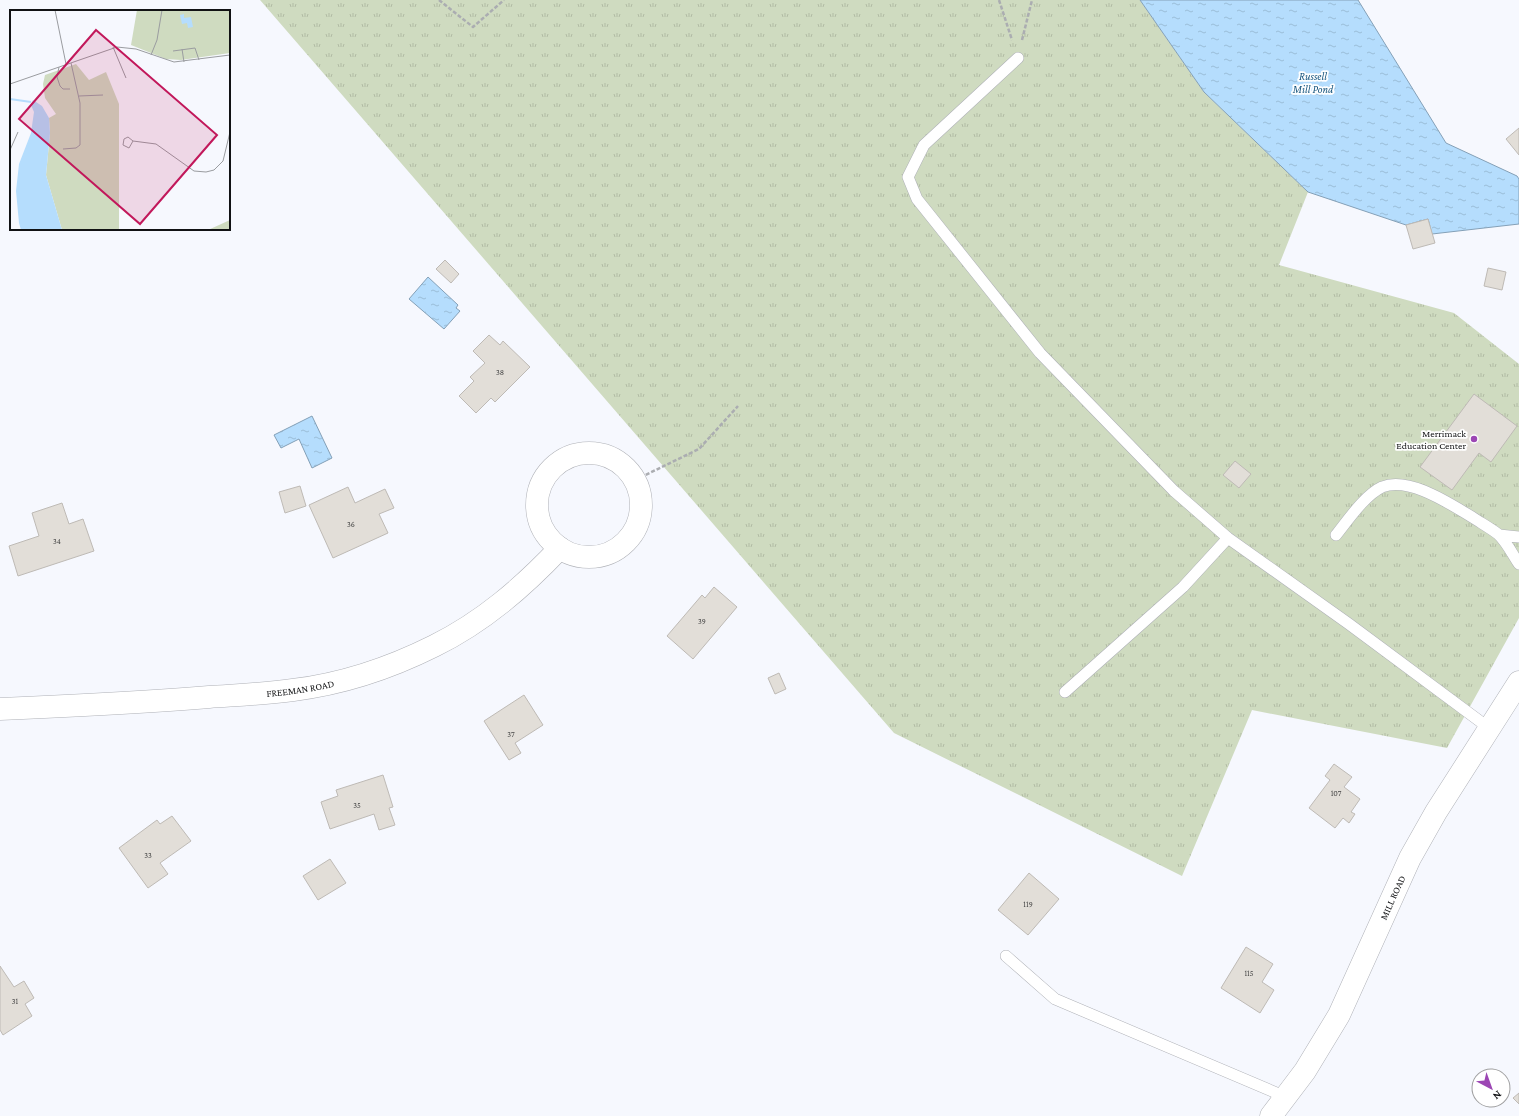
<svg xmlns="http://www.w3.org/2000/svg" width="1519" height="1116" viewBox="0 0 1519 1116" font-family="'Crimson Pro',serif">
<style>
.park{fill:url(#park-tufts)}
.water{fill:url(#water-ripples);stroke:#84a0b7}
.building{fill:#e2ded8;stroke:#bebab5}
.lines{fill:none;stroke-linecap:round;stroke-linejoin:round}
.service-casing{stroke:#afb1b7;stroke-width:12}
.minor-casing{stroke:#afb1b7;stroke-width:23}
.secondary-casing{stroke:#afb1b7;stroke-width:23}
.path{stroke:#abadb1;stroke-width:2.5;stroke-dasharray:4 2;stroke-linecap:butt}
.service{stroke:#fff;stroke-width:11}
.minor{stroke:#fff;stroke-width:22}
.secondary{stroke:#fff;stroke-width:22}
.poi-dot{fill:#9c46b4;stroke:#fff;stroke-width:1.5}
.labels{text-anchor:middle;stroke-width:3.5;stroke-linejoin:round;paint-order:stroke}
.number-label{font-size:8px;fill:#454545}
.poi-label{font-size:10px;fill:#111214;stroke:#fff;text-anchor:end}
.street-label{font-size:10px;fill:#111214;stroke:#fff}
.water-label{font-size:11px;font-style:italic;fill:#15547d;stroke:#fff}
.inset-river{fill:none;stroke:#b5ddfd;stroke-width:2}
.inset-road{fill:none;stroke:#9a9ca0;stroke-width:1}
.view{fill:#c2185b;fill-opacity:0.15;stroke:#c2185b;stroke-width:2}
.inset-edge{fill:none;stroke:#111214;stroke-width:2}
</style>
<defs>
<pattern id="park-tufts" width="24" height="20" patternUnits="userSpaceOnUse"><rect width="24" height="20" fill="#cfdbc0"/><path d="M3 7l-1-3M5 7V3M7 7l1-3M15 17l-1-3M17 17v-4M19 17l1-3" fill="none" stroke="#b1bba4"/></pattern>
<pattern id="water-ripples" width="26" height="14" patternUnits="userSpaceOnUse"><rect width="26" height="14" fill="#b5ddfd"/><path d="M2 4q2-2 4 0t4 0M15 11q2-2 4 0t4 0" fill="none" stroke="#9bbdd8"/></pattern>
</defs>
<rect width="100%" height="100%" fill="#f6f8fe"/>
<path class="park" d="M260,0H1140L1204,92L1308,192L1279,265L1454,313L1519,364V618L1447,748L1252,710L1182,876L894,733Z"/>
<path class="water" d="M1140,0H1358L1446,143L1517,176L1519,179V224L1432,234L1428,219L1406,225L1308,192L1204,92Z
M428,277L458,305L456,308L460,311L444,329L409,299Z
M312,416L332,458L312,468L299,439L281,448L274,435Z"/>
<path class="building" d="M1519,128V155L1506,139Z
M1428,219L1435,243L1413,249L1406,225Z
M445,260L459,274L451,283L436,269Z
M1488,268L1506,272L1502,290L1484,286Z
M489,335L500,345L503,341L530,367L495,402L491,398L476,413L459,396L474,381L470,377L485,363L473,351Z
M1474,394L1517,426L1491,462L1479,453L1452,490L1420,467Z
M1235,461L1251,474L1239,488L1223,475Z
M300,486L306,506L285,513L279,492Z
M348,487L355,503L385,489L394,508L379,514L388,533L333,558L309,505Z
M62,503L69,524L83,519L94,551L18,576L9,546L39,536L32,513Z
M714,587L737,607L693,659L667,636L702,595L705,598Z
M779,673L786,689L775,694L768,678Z
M524,695L543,725L515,743L521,753L509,760L484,721Z
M1334,764L1352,777L1344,787L1360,799L1351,812L1355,814L1349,823L1343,818L1335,828L1309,808L1330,780L1325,776Z
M383,775L393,807L389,808L395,825L379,830L374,814L330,829L321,802L338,796L336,790Z
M172,816L191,841L160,863L168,874L148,888L119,848L157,820L160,824Z
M330,859L346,883L318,900L303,876Z
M1029,873L1059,899L1028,935L998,910Z
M1246,947L1273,964L1262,982L1274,990L1260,1013L1221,988Z
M0,966L14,987L24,981L34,998L25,1004L32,1016L3,1035L0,1030Z
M1519,1093V1104L1513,1098Z"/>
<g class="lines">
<defs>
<path id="service" d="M1018,58L924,145L908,177L917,199L1040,353L1174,491L1228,538L1349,624L1489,728
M1336,535C1348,520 1365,495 1382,487C1409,476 1450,504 1472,517C1481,523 1490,528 1498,534C1506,541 1513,555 1519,564
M1499,535L1519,537
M1065,692L1183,587L1228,538
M1006,956L1055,999L1286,1097"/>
<g id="minor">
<circle cx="589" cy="505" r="52"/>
<path id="s1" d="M0,709C70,706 139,703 209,697C237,695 265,694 293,690C342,684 390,668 434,646C483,622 523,587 560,548"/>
</g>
<g id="secondary">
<path id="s2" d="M1271,1116L1305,1071L1339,1015L1410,858L1436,812L1519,682"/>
</g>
</defs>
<use href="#service" class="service-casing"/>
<use href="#minor" class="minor-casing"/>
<use href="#secondary" class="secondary-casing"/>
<path class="path" d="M439,0L473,27L504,0
M999,0L1012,40
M1022,40L1032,0
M635,480L699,449L738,406"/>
<use href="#service" class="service"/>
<use href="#minor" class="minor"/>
<use href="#secondary" class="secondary"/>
</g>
<circle class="poi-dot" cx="1474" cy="439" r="4"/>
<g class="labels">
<g class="number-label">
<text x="500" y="375">38</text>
<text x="351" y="527">36</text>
<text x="57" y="544">34</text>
<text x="702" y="624">39</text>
<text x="511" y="737">37</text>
<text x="1336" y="796">107</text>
<text x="357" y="808">35</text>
<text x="148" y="858">33</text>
<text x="1028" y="907">119</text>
<text x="1249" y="976">115</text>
<text x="15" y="1004">31</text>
</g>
<g class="poi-label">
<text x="1466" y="437">Merrimack<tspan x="1466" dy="12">Education Center</tspan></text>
</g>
<g class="street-label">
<text dy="4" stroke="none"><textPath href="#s1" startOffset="301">FREEMAN ROAD</textPath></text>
<text dy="4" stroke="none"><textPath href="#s2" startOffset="251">MILL ROAD</textPath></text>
</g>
<g class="water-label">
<text x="1313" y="80">Russell<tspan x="1313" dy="13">Mill Pond</tspan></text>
</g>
</g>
<g transform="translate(10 10)">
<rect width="220" height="220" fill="#f6f8fe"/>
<path d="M127,0H220V43L171,50L156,49L121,35ZM66,54L79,70L96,62L109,94V220H52L36,165L40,123L39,108L46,104L35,88L33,74L35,65ZM220,210V220H198Z" fill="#cfdbc0"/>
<path d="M174,4V8L181,7L183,17L178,18L177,13L172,14L170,5ZM23,90L32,96L39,108L40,123L36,165L52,220H11L9,213L6,181L9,154L21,123L24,102L21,95Z" fill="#b5ddfd"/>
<path class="inset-river" d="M0,89L21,92"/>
<path class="inset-road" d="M45,0L56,54M103,37L116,68M172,39L174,52M163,41L185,38L189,50M141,45L147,30L152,0M49,57L47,67L50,76L53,79H60M0,74L107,37L126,39L164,52L220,45M69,86L93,85M123,131L119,138L113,135L114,129L118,127L123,131L146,134L184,161L196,162L204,160L213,151L220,122M53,139L66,138L70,135V93L61,53M0,140L8,122"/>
<path class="view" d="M86,20L207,125L130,214L9,109Z"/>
<rect width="220" height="220" class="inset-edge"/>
</g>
<g transform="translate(1491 1088) rotate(139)"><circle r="19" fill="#ffffff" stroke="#a0a0a1"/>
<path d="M0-3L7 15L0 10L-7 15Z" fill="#9c46b4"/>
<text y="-6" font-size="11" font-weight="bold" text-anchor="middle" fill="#111214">N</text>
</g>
</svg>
